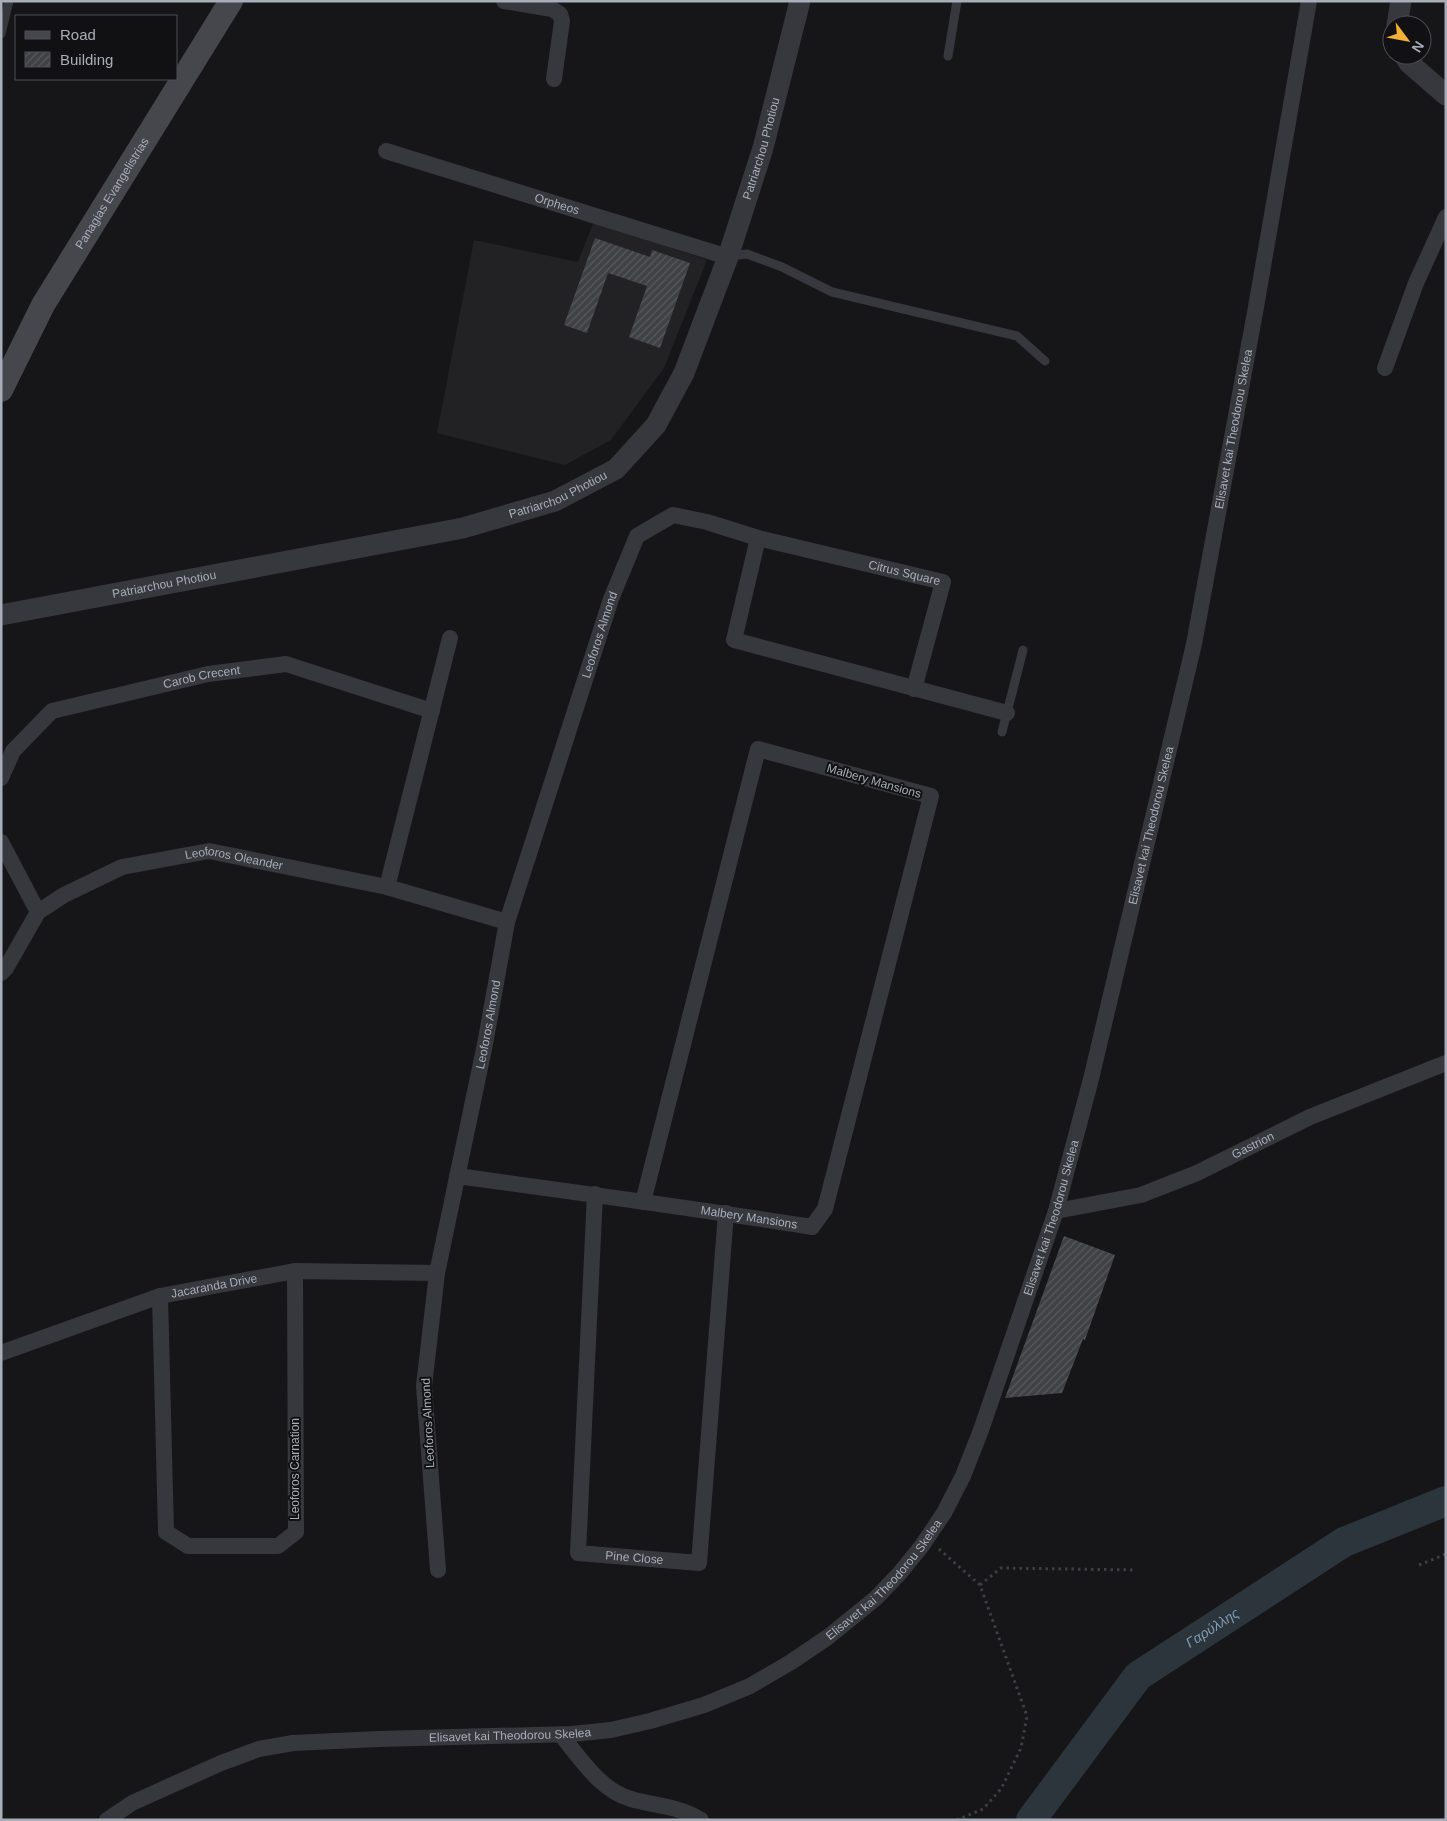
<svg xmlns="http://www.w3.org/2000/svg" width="1447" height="1821" viewBox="0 0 1447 1821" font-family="Arial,sans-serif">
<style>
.built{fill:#222225}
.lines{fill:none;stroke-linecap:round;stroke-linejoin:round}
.river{stroke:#2c353c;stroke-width:30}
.building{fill:url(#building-hatch)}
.path{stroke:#3d3f44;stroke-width:3;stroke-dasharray:2.5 4;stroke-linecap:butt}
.service{stroke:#37383d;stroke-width:9}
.minor{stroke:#37383d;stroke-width:16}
.tertiary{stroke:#37383d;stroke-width:21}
.secondary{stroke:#45474d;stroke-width:24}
.labels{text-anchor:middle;stroke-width:4;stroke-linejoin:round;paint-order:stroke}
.street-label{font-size:12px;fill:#a8adb8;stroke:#111113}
.water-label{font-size:14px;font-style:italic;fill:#7f9bb3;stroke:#111113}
</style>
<defs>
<pattern id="building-hatch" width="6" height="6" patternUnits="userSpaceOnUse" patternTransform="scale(1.25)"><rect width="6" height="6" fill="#404145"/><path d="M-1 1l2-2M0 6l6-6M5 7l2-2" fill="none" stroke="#595a5e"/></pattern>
</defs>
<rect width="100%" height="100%" fill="#161618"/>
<path class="built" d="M594,221L707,260L664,368L611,440L565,465L437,433L474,240L578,262Z"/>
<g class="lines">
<path class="river" id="s1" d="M1031,1820L1138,1676L1344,1542L1446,1501"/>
</g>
<path class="building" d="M595,238L650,257L652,250L690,263L660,348L629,337L647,286L608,273L587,333L564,325Z
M1064,1236L1115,1255L1085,1340L1083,1339L1062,1393L1005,1398Z"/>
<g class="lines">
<path class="path" d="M939,1549L980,1585L1027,1716L1021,1748L1001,1789L983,1809L957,1820
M1419,1565L1446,1554
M980,1585L1001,1568L1135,1570"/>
<path class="service" d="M1,34L9,1
M948,56L957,1
M729,256L747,254L782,267L832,292L1017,336L1045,361
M1002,732L1023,650"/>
<g class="minor">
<path d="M504,1L552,9L560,14L562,21L554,79"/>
<path id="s2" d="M386,151L728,257"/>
<path d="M1385,368L1416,283L1446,217"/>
<path d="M758,538L734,640L1007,713"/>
<path id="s3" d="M1,778L13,751L52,711L208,674L286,664L432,711"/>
<path d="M1,842L38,912"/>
<path d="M387,887L450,638"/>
<path id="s4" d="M1,973L6,968L38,912L64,895L122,867L209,851L387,887L507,922"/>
<path id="s5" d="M457,1176C575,1192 693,1208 812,1227L825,1209L931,796L758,749L643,1202"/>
<path id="s6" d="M595,1194L578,1553L699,1563L726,1213"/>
<path id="s7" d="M1056,1211L1141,1195L1197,1173L1310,1117L1446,1063"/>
<path d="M160,1296L166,1532L188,1546H278L296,1532L295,1271"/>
<path id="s8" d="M1,1353L160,1296L295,1271L437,1273"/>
<path id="s9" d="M438,1570L424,1386L437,1273L485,1044L507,922L611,599L637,536L673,515L707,522L758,538L943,582L914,689"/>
<path d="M561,1735C581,1759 600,1790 631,1799C655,1806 680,1806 701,1820"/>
<path id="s10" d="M107,1820L132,1803L221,1763L259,1749L293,1743L379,1739L572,1734L611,1730L650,1721L704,1705L750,1686L791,1662L828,1637L876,1598L899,1574L921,1547L944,1513L963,1476L981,1430L1056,1211L1091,1079L1194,644L1256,307L1309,1"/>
</g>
<g class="tertiary">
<path d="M1397,25L1401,1"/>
<path d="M1404,55L1409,63L1446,95"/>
<path id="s11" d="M1,615L463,528L555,501L616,469L656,425L684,373L728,257L763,148L800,1"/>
</g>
<path class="secondary" id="s12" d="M1,390L43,305L231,1"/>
</g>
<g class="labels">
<g class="street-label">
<text dy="4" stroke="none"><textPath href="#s11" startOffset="991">Patriarchou Photiou</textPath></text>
<text dy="4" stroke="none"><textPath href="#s12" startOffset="226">Panagias Evangelistrias</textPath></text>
<text dy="4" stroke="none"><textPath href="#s2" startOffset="179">Orpheos</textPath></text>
<text dy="4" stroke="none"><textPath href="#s10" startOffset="2055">Elisavet kai Theodorou Skelea</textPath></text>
<text dy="4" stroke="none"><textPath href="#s11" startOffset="571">Patriarchou Photiou</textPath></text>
<text dy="4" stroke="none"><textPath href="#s9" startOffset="1344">Citrus Square</textPath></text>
<text dy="4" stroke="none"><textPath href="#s11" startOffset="166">Patriarchou Photiou</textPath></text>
<text dy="4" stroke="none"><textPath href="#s9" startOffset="958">Leoforos Almond</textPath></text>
<text dy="4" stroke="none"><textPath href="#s3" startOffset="239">Carob Crecent</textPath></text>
<text transform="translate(874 781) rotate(16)" y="4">Malbery Mansions</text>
<text dy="4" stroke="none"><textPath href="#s10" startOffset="1650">Elisavet kai Theodorou Skelea</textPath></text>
<text dy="4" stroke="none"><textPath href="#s4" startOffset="281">Leoforos Oleander</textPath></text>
<text dy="4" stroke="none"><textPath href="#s9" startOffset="552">Leoforos Almond</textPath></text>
<text dy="4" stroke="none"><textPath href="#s7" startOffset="209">Gastrion</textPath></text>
<text dy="4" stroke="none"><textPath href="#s5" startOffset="295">Malbery Mansions</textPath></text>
<text dy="4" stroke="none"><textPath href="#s10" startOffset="1245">Elisavet kai Theodorou Skelea</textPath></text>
<text dy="4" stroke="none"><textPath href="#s8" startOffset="224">Jacaranda Drive</textPath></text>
<text transform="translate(428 1423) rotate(-93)" y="4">Leoforos Almond</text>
<text transform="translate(295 1469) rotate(-90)" y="4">Leoforos Carnation</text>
<text dy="4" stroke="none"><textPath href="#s6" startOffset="416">Pine Close</textPath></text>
<text dy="4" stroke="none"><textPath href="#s10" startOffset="840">Elisavet kai Theodorou Skelea</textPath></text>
<text dy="4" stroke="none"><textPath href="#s10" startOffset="420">Elisavet kai Theodorou Skelea</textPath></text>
</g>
<g class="water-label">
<text dy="5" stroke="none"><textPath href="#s1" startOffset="268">Γαρύλλης</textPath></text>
</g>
</g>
<rect width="1447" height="1821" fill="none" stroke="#a8adb8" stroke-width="5"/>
<rect x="15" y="15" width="162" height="65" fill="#111113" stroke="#4d4f55"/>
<rect x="25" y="31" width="25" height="8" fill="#45474d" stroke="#4d4f55"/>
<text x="60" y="40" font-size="15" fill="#a8adb8">Road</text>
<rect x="25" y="52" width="25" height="15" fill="url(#building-hatch)" stroke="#4d4f55"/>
<text x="60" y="65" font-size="15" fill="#a8adb8">Building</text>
<g transform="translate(1407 40) rotate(122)"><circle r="24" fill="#111113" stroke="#4d4f55"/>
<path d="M0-4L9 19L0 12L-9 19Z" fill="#f2b134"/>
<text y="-8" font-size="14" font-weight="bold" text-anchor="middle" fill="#a8adb8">N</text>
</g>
</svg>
